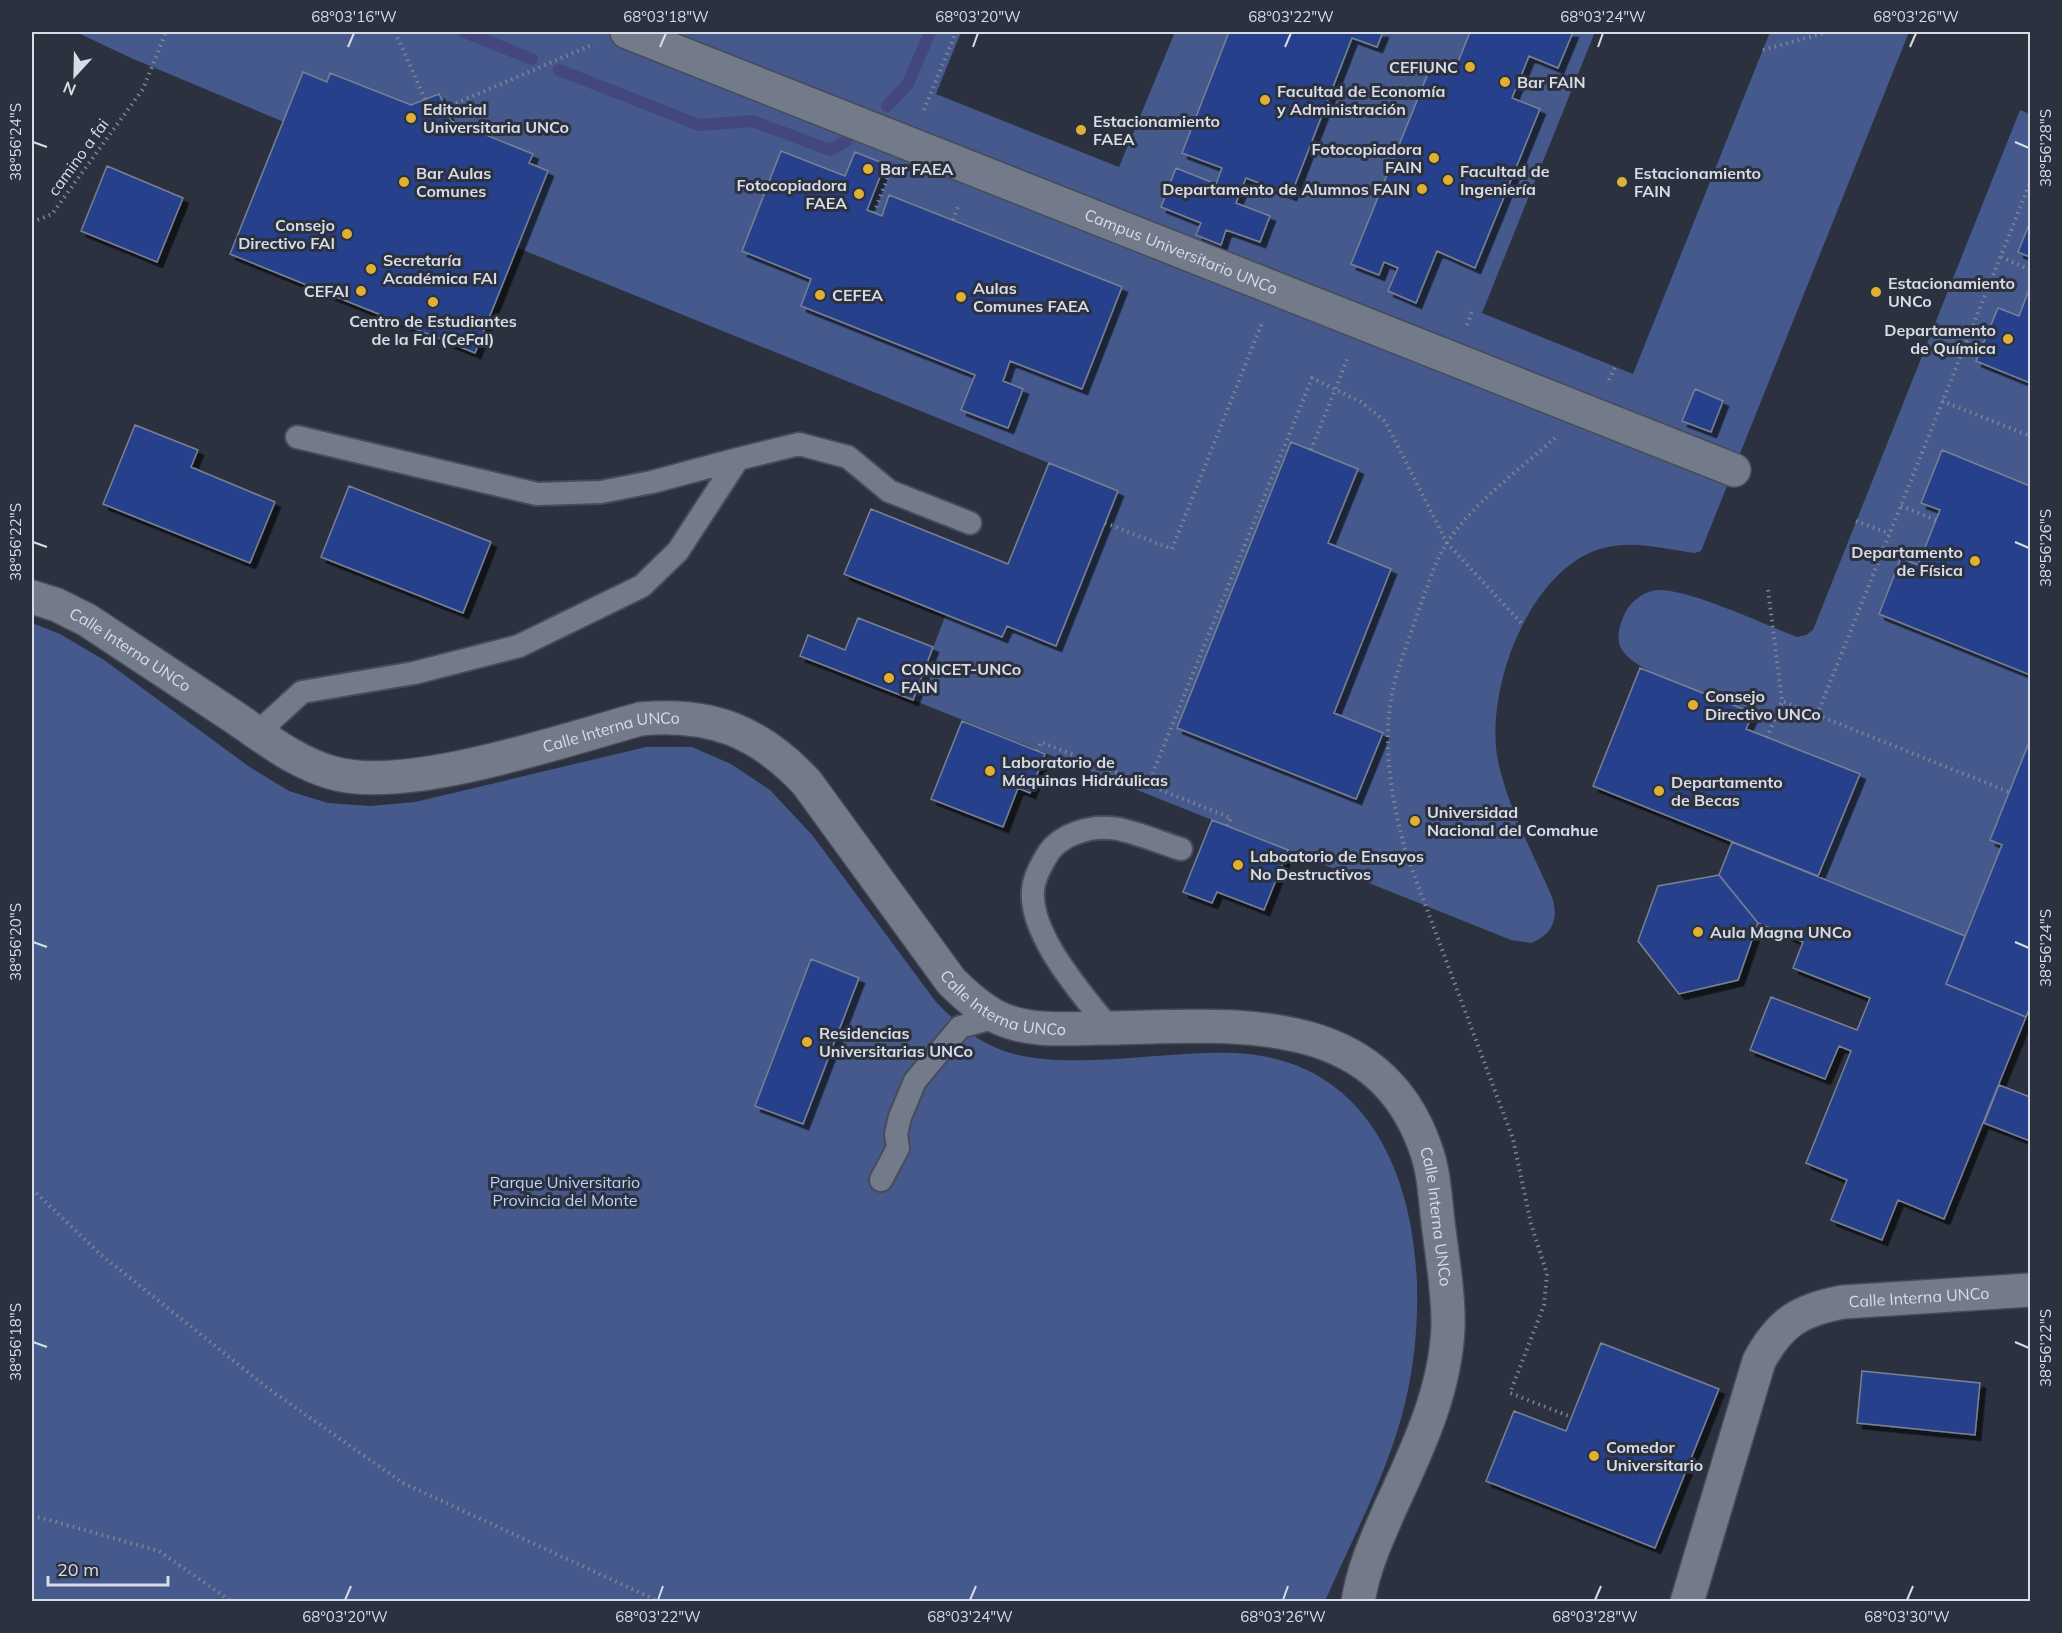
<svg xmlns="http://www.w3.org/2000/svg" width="2062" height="1633" viewBox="0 0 2062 1633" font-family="Mulish,sans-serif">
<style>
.green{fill:#45598c;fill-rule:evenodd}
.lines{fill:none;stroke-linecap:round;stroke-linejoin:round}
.stream{stroke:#44477e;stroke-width:12}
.building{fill:#28418c;stroke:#798091;stroke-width:1.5;filter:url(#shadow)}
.service-casing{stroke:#464c58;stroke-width:26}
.pedestrian-casing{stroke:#464c58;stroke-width:36}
.minor-casing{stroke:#464c58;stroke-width:36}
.path{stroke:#7f8490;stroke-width:4;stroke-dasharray:1.5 4.5;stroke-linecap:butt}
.service{stroke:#737b8b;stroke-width:22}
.pedestrian{stroke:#737b8b;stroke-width:33}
.minor{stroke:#737b8b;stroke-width:33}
.ticks{fill:none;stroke:#d8dce5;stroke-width:2}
.poi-dot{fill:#dfb034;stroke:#2b313f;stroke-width:2}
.labels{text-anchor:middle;stroke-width:6;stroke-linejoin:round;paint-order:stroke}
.poi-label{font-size:16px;font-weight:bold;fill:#d8dce5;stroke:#2b313f;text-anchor:start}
.street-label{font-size:16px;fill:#d8dce5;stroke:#2b313f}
.park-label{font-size:16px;fill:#bed1fc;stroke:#2b313f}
.neatline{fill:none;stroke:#d8dce5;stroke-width:2}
.ticks-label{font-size:15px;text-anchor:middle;fill:#d8dce5}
</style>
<defs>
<filter id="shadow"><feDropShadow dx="5.5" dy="5.5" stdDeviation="0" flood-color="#0009"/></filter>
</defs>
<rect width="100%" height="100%" fill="#2b313f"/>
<path class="green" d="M76,32H961L936,94L1119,167L1175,32H1229L1182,152L1222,168L1216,184L1176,169L1161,207L1201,223L1196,236L1220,245L1226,230L1260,242L1269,217L1236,203L1246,178L1291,195L1352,38L1377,47L1383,32H1470L1453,75L1431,67L1351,263L1384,262L1398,268L1389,291L1416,303L1437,251L1476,267L1540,109L1512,98L1529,56L1558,68L1573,32H1595L1482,313L1633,374L1770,32H1909L1701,551L1695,553C1663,549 1633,539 1600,549C1528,571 1484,692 1498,761C1508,808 1533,853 1552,897C1559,918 1553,935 1531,943L1511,940L913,700L946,614L1002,637L1007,626L1056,645L1118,491L518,248L548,171L529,163L533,154L451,121L439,94L411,105L331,73L327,82L303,72L284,122L131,58ZM781,151L845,176L855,152L885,164L867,210L882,216L889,196L1122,287L1082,389L1010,361L1003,381L1023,389L1008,428L961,410L975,375L801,306L811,279L742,251Z
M2020,110L2030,114V222L2018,252L2030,257V287L2019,316L1998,308L1976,361L2030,383V486L1942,450L1922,503L1940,510L1918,565L1901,558L1879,613L2030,675V740L1990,840L2002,845L1965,936L1818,876L1859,775L1746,729L1753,712C1724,701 1630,673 1620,646C1616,635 1621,621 1626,611C1633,600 1645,590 1659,590C1691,590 1764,624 1797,637L1806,635L1813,630Z
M32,623L60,634L104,660L251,768L289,791L328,803L370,806L415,802L646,747H692L731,764L770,790L813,836L936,1002C953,1019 968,1034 990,1045C1054,1078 1174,1046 1248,1054C1419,1072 1438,1284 1402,1415C1385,1478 1351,1542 1325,1601H32Z"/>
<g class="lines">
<path class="stream" d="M464,32L532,59
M559,70L699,125L752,121L830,150L846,141
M887,106L908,84L930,32"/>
</g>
<path class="building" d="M1229,32H1383L1377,47L1352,38L1291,195L1246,178L1236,203L1270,216L1260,242L1226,230L1221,245L1196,235L1201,223L1161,207L1176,168L1216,184L1222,168L1182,153Z
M1470,32H1573L1558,68L1529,56L1512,98L1540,109L1475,268L1437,251L1416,303L1388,291L1398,268L1384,262L1379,275L1351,264L1431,66L1453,75Z
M303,72L327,82L330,73L411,105L439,94L451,121L533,154L529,163L548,171L475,353L230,254Z
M781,151L845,176L855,152L885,164L867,210L882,216L889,195L1122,287L1082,389L1010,361L1003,381L1023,389L1008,428L961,410L975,375L801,306L811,279L742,251Z
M107,166L183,198L157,262L81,231Z
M2030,222V257L2018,252Z
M2030,287V383L1976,361L1998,308L2019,316Z
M1695,389L1723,401L1711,432L1682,421Z
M135,425L198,450L191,467L275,502L250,563L103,504Z
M1291,442L1358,469L1328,543L1391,569L1334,713L1383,733L1356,799L1177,728Z
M1942,450L2030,486V675L1879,614L1901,558L1918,565L1940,510L1921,503Z
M1049,463L1118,491L1056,646L1007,626L1002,637L844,574L871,509L1008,564Z
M349,486L491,542L463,613L321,557Z
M858,618L933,647L913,700L800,656L808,635L845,650Z
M1640,668L1753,713L1746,729L1860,774L1818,876L1593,786Z
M962,721L1045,754L1030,793L1018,788L1003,827L931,799Z
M2030,740V1007L2026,1017L1946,984L2002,845L1990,840Z
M1212,820L1288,850L1264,910L1217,892L1212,903L1183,892Z
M1732,842L1965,936L1946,984L2026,1017L1944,1219L1898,1200L1882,1240L1831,1220L1847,1180L1806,1163L1851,1051L1839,1046L1825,1079L1750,1050L1771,997L1857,1030L1870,998L1793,968L1803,942L1758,923L1719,875Z
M1719,875L1758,923L1738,980L1679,994L1638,941L1658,886Z
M811,959L859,978L803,1124L755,1106Z
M1999,1085L2030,1097V1141L1984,1123Z
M1601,1343L1719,1389L1655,1548L1486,1481L1514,1411L1566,1431Z
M1862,1371L1980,1383L1975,1435L1857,1423Z"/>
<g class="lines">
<defs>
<path id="service" d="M297,437L537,494L601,492L652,482L738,459
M257,733L302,692L414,673L519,646L642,586L678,551L738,459L799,444L848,457L889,491L970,523
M1109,1028C1083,995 1029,935 1033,890C1034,877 1042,863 1049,852C1061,835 1089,826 1110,828C1129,829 1161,843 1181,849
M881,1180L898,1148L896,1134L900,1117L915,1081L960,1027L997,1017"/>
<g id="pedestrian">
<path id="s1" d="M627,32L1734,470"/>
</g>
<g id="minor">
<path id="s2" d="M32,597L57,605L87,620C135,652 183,683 231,715C264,737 294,762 333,773C407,794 564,740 640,719C710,712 759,731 807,783L951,981C965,995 978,1007 995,1016C1029,1034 1074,1028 1110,1028C1229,1026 1376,1008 1425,1147C1434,1170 1435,1197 1438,1222C1442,1257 1449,1293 1448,1328C1445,1394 1416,1452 1389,1511C1376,1541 1363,1569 1358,1602"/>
<path id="s3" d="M1687,1602L1759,1361C1780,1322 1800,1310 1843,1302L2030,1290"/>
</g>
</defs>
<use href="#service" class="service-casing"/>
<use href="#pedestrian" class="pedestrian-casing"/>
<use href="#minor" class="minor-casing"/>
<path class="path" d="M395,32L425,99
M1763,50L1828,32
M445,108L594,44
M924,110L956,32
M874,213L889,174
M953,220L959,204
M32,222L52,214L143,89L166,32
M2001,257L2030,270
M1467,325L1473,309
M1609,380L1615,367
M1942,401L2030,436
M1555,438C1520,469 1472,504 1447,543C1433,565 1426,591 1417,615C1409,639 1399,664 1393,689C1381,744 1392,803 1407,856L1513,1139L1531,1224L1547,1274L1544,1305L1510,1393L1571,1417
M1311,450L1348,357
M1901,506L1936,520
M1856,521L1890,534
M1105,523L1172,549L1262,323
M1768,590L1782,701
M1817,715L2030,183
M1767,738L1782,701L2009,792
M1037,751L1041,742L1231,818L1227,826
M1148,785L1312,378L1361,402L1385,421L1447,543L1523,625
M32,1189L100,1254L269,1389L403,1483L660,1602
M32,1517L42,1518L159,1551L232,1602"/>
<use href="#service" class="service"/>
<use href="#pedestrian" class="pedestrian"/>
<use href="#minor" class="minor"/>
</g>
<path class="ticks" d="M348,47L354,33M660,47L666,33M973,47L978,33M1285,47L1291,33M1598,47L1603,33M1910,47L1916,33M33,142L47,147M2015,142L2029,148M33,542L47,547M2015,542L2029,548M33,942L47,947M2015,942L2029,948M33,1342L47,1347M2015,1342L2029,1348M345,1600L351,1586M658,1600L663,1586M970,1600L976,1586M1283,1600L1288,1586M1595,1600L1601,1586M1907,1600L1913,1586"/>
<g class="poi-dot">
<circle cx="1470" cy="67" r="6"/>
<circle cx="1505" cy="82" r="6"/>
<circle cx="1265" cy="100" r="6"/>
<circle cx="411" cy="118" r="6"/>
<circle cx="1081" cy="130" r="6"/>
<circle cx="1434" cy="158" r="6"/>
<circle cx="868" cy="169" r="6"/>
<circle cx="1448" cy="180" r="6"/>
<circle cx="404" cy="182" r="6"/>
<circle cx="1622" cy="182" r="6"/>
<circle cx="1422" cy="189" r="6"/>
<circle cx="859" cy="194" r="6"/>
<circle cx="347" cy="234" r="6"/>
<circle cx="371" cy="269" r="6"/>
<circle cx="361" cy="291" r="6"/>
<circle cx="1876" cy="292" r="6"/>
<circle cx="820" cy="295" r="6"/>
<circle cx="961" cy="297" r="6"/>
<circle cx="433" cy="302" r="6"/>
<circle cx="2008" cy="339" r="6"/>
<circle cx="1975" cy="561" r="6"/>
<circle cx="889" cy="678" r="6"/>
<circle cx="1693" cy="705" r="6"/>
<circle cx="990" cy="771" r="6"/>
<circle cx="1659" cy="791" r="6"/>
<circle cx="1415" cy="821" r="6"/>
<circle cx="1238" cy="865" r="6"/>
<circle cx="1698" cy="932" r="6"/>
<circle cx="807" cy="1042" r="6"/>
<circle cx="1594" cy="1456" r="6"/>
</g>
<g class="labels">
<g class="poi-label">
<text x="1458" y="73" text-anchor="end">CEFIUNC</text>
<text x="1517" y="88">Bar FAIN</text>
<text x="1277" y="97">Facultad de Economía<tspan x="1277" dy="18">y Administración</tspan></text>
<text x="423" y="115">Editorial<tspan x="423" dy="18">Universitaria UNCo</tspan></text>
<text x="1093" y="127">Estacionamiento<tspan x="1093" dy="18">FAEA</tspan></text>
<text x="1422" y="155" text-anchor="end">Fotocopiadora<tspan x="1422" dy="18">FAIN</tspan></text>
<text x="880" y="175">Bar FAEA</text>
<text x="1460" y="177">Facultad de<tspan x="1460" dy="18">Ingeniería</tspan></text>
<text x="416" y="179">Bar Aulas<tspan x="416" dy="18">Comunes</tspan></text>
<text x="1634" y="179">Estacionamiento<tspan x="1634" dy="18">FAIN</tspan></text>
<text x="847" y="191" text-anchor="end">Fotocopiadora<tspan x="847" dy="18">FAEA</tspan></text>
<text x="1410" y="195" text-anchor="end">Departamento de Alumnos FAIN</text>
<text x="335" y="231" text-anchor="end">Consejo<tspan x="335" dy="18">Directivo FAI</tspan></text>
<text x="383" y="266">Secretaría<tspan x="383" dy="18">Académica FAI</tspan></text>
<text x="1888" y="289">Estacionamiento<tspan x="1888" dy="18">UNCo</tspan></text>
<text x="973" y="294">Aulas<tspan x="973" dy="18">Comunes FAEA</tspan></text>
<text x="349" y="297" text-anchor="end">CEFAI</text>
<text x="832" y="301">CEFEA</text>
<text x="433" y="327" text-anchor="middle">Centro de Estudiantes<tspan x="433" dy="18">de la FaI (CeFaI)</tspan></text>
<text x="1996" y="336" text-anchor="end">Departamento<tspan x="1996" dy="18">de Química</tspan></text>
<text x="1963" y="558" text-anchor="end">Departamento<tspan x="1963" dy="18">de Física</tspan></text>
<text x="901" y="675">CONICET-UNCo<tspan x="901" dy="18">FAIN</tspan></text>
<text x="1705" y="702">Consejo<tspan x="1705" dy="18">Directivo UNCo</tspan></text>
<text x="1002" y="768">Laboratorio de<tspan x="1002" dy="18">Máquinas Hidráulicas</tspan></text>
<text x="1671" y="788">Departamento<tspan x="1671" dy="18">de Becas</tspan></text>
<text x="1427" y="818">Universidad<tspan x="1427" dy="18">Nacional del Comahue</tspan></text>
<text x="1250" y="862">Laboatorio de Ensayos<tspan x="1250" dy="18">No Destructivos</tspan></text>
<text x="1710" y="938">Aula Magna UNCo</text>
<text x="819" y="1039">Residencias<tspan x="819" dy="18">Universitarias UNCo</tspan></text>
<text x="1606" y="1453">Comedor<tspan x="1606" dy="18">Universitario</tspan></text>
</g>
<g class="street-label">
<text transform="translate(78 157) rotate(-54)" y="6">camino a fai</text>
<text dy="6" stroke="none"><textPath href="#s1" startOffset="596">Campus Universitario UNCo</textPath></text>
<text dy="6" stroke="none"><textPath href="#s2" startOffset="112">Calle Interna UNCo</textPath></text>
<text dy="6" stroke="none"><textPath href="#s2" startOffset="634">Calle Interna UNCo</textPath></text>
<text dy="6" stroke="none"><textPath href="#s2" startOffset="1155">Calle Interna UNCo</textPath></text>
<text dy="6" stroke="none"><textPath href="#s2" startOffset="1706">Calle Interna UNCo</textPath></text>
<text dy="6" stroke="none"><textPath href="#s3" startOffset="435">Calle Interna UNCo</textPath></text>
</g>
<g class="park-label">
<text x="565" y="1188">Parque Universitario<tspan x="565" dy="18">Provincia del Monte</tspan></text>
</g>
</g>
<rect width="2062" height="1633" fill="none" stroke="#2b313f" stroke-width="66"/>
<g transform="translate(75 75) rotate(202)" stroke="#2b313f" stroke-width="4.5" paint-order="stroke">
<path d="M0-4.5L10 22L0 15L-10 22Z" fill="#d8dce5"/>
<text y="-9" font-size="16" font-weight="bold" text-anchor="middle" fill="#d8dce5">N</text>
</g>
<path d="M48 1576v9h120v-9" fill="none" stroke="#d8dce5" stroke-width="3"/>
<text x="57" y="1576" font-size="18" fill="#d8dce5" stroke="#2b313f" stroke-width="4.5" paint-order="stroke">20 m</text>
<rect x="33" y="33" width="1996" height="1567" class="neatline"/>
<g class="ticks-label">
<text x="354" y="22">68°03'16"W</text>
<text x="666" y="22">68°03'18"W</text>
<text x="978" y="22">68°03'20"W</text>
<text x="1291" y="22">68°03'22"W</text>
<text x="1603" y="22">68°03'24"W</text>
<text x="1916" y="22">68°03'26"W</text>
<text transform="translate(16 142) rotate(-90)" y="5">38°56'24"S</text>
<text transform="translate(2046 148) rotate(-90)" y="5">38°56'28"S</text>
<text transform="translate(16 542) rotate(-90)" y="5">38°56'22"S</text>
<text transform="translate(2046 548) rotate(-90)" y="5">38°56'26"S</text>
<text transform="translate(16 942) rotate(-90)" y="5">38°56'20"S</text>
<text transform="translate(2046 948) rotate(-90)" y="5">38°56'24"S</text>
<text transform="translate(16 1342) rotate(-90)" y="5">38°56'18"S</text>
<text transform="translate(2046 1348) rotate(-90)" y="5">38°56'22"S</text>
<text x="345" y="1622">68°03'20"W</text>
<text x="658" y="1622">68°03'22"W</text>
<text x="970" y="1622">68°03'24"W</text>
<text x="1283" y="1622">68°03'26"W</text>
<text x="1595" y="1622">68°03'28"W</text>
<text x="1907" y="1622">68°03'30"W</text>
</g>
</svg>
